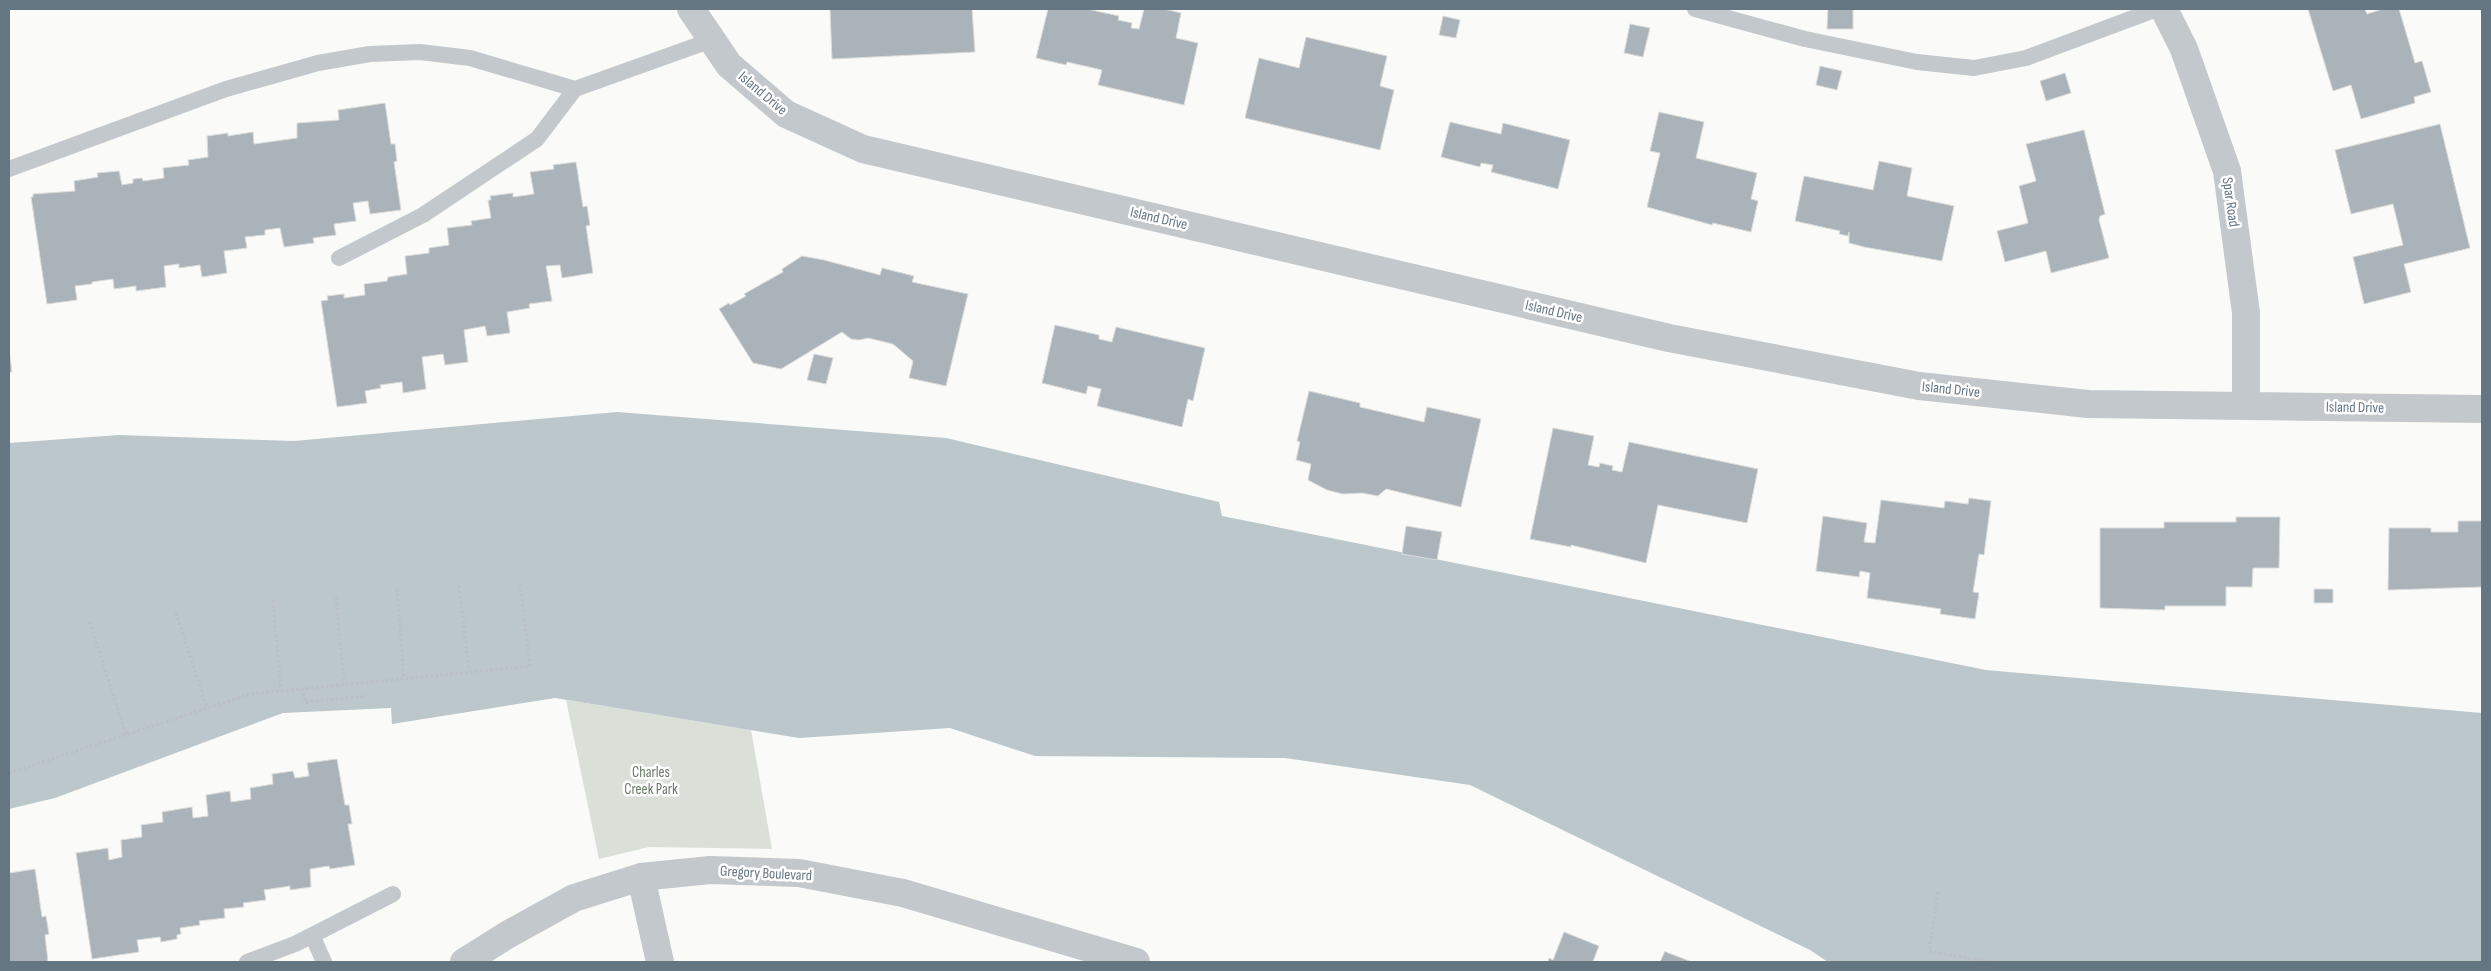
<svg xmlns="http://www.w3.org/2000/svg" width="2491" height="971" viewBox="0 0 2491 971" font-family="'Sofia Sans Condensed',sans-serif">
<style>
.green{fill:#dadfd7}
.water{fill:#bbc7cb}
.building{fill:#aab3b9;stroke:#dcdcda}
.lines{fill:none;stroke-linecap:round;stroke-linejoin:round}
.path{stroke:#bbbfc2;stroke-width:3;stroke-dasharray:2.5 2.5;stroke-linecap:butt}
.service{stroke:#c3c8cc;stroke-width:16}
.minor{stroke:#c3c8cc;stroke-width:28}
.labels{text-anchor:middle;stroke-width:5;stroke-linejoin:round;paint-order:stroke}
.street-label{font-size:15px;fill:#657683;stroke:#fff}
.park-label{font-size:15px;fill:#687a64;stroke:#fff}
</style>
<rect width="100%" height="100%" fill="#fafaf8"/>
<path class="green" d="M566,700L751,730L772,849L649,847L599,859Z"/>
<path class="water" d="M617,412L946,438L1219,502L1222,516L1986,670L2482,713V962H1828L1810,950L1470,785L1285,758L1035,756L950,728L799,738L555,698L392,724L391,708L283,713L55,798L9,809V443L119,435L294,441Z"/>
<path class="building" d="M830,9H972L975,52L832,59Z
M1048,9H1087L1119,16L1118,20L1132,23L1131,28L1139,29L1144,9H1164L1181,13L1176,38L1198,43L1184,105L1098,85L1102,70L1067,62L1066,65L1036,58Z
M1828,9H1853V29H1827Z
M2308,9H2365L2367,14L2383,9H2399L2415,63L2422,61L2431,92L2414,97L2415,103L2361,119L2351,85L2333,91Z
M1443,16L1460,20L1456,38L1439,35Z
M1630,24L1650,28L1643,57L1624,53Z
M1306,37L1387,56L1380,86L1394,90L1380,150L1245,118L1259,58L1299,68Z
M1820,66L1842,71L1837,90L1816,85Z
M2065,73L2071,93L2046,101L2040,81Z
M385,103L391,144H395L397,161L394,162L401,210L370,214L368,201L353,203L356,221L334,224L336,235L313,238L314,243L284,247L280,228L265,230V235L245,237L247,248L224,251L227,273L202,277L200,265L179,268V264L164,266L166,287L136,291V286L114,289L113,279L92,282V284L75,286L77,300L47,304L31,197H33V194L75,191L74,181L98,177L97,173L119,171L122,185L133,183V179L142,178L143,181L164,178L163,168L189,165L188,160L208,157L207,136L228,133V136L253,132L254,144L297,138V123L339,120L338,110Z
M1659,112L1704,122L1696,158L1757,173L1751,199L1758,201L1751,232L1713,223L1712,225L1647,207L1660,153L1650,151Z
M1450,122L1501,134L1503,123L1570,140L1558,189L1491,172L1493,165L1481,163L1480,167L1441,157Z
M2440,124L2470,248L2404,264L2411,292L2364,304L2353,257L2403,245L2393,204L2351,214L2335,150Z
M2084,130L2105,214L2100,216L2099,220L2109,258L2051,273L2046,251L2005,262L1997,231L2028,223L2019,186L2036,181L2026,144Z
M1879,161L1912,168L1907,196L1954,206L1942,261L1864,247L1849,243V232L1848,236L1839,234L1840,231L1795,221L1804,176L1873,190Z
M576,162L583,207L587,206L590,225L586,226L593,273L562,278L560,265L546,266L552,301L529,304L530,308L507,312L510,333L487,336L485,326L464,330L468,362L445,365L443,354L422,357L426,389L403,393L402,382L380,385L381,388L365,391L367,403L337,407L321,301L328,300L327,296L344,294V298L365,295L364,284L387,281L388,277L407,274L405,256L429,253V248L449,245L447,228L472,225L471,221L491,218L488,200H491L490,196L513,193V197L534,194L530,172L554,169L553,165Z
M802,256L824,260L880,275L882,268L914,276L912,282L968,294L946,386L909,378L913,361L893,344L868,338L859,340L851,339L842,332L781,369L753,363L719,309L729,303L730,305L746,296L744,294L783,272L782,269Z
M1055,325L1099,335V339L1112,342L1116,327L1205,348L1193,401L1188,399L1182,427L1097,406L1101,389L1088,386L1086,394L1042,383Z
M9,349L12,372H9Z
M814,354L833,358L826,384L807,380Z
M1309,391L1360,403V407L1424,422L1427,407L1481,419L1461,507L1386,489L1378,496L1362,493L1343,494L1327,490L1308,480L1311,464L1296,460L1300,442L1297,441Z
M1553,428L1594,436L1588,465L1599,467L1600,463L1613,466L1612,470L1622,472L1629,442L1758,469L1747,523L1658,505L1646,563L1571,545V547L1530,539Z
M1969,498L1991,501L1984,555L1979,554L1973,592L1979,593L1975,619L1940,614L1941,609L1867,598L1870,573L1860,571L1859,577L1816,571L1823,516L1867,523L1864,542L1875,543L1881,500L1944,508L1945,501L1968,504Z
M2236,517H2280L2279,568H2253L2252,587H2226V606H2165V610L2100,608V528H2164V522H2236Z
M2458,521H2482V587L2388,590L2389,528H2431V532H2458Z
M1406,526L1442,532L1437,560L1402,554Z
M2314,589H2333V603H2314Z
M337,759L345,805H349L352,824H348L355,865L330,869L329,866L310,869L311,887L290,890V886L264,890L266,900L243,903L244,907L224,909L225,918L199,921L200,925L180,928L181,934L177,935V939L161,942L160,937L137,940L139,952L92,959L76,853L108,848L109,860L122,857L121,840L142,837L141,825L163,822L162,812L192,807L193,818L208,816L206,795L230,791L231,802L251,799L250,788L273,784L272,774L293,771L295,778L309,776L307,763Z
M35,869L42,917L46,916L49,934L45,935L48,962H9V873Z
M1564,932L1599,946L1593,961L1597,962H1548L1549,958L1553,960Z
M1665,951L1666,952L1692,962H1660Z"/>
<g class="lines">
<path class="path" d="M459,586L469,671
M397,589L404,678
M336,598L344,685
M273,600L281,691
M176,613L207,708
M90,622L126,735
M303,688L305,702L366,696
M9,773L250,694L530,666L520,582
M1938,892L1929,951L1990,962"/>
<path class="service" d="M1695,9L1805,39L1917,62L1974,68L2026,58L2157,9
M9,169L226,89L318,63L370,54L420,52L470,58L575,89L712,40
M339,258L423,215L537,139L575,89
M312,935L324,962
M247,962L295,944L393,894"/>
<path class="minor" d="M691,9L729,65L786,114L863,149L1669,338L1919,386L2088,404L2482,409
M2164,9L2184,49L2227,171L2246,313V406
M641,877L660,962
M464,962L507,935L574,898L641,877L710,870L799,873L903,893L1136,962"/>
</g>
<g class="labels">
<g class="street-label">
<text transform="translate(763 93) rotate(40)" y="5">Island Drive</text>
<text transform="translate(2231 202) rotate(82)" y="5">Spar Road</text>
<text transform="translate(1159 218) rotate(13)" y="5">Island Drive</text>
<text transform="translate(1554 311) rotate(13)" y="5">Island Drive</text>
<text transform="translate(1951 389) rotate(6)" y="5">Island Drive</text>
<text transform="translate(2355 407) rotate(1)" y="5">Island Drive</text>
<text transform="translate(766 873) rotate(3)" y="5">Gregory Boulevard</text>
</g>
<g class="park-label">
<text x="651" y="777">Charles<tspan x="651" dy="17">Creek Park</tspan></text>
</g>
</g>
<rect width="2491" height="971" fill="none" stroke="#657683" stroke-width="20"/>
</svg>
